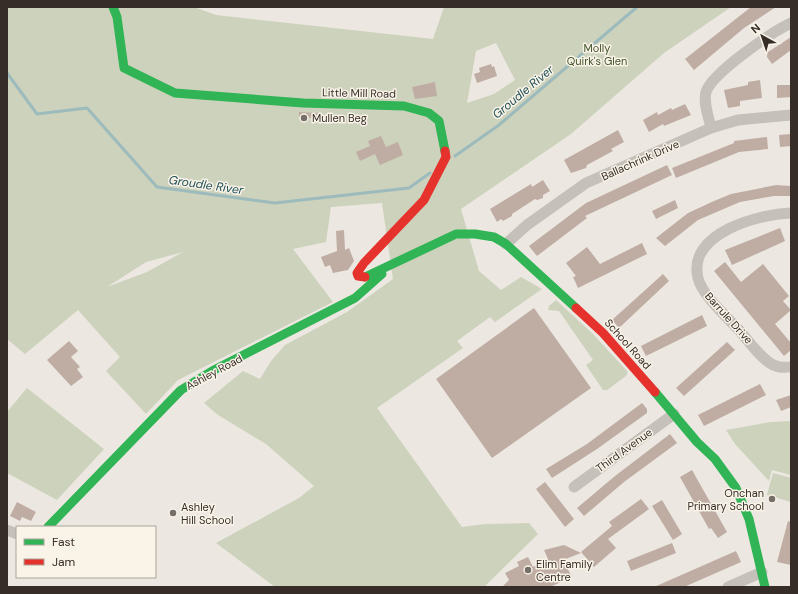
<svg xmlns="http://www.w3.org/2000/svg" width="798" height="594" viewBox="0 0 798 594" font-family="'DM Sans',sans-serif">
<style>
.green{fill:#ccd2bb;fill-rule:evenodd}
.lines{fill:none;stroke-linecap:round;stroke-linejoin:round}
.stream{stroke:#9dbbbd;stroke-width:3}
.building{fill:#bfada3}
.street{stroke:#c5c0ba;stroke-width:11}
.fast{stroke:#30b455;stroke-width:9}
.jam{stroke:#e5322d;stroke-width:9}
.poi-dot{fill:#766e69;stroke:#f9f3e8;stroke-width:1.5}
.labels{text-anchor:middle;stroke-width:3;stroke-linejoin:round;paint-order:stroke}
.park-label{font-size:11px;fill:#43542c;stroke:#f9f3e8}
.street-label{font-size:11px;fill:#362d28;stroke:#f9f3e8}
.poi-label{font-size:11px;fill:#362d28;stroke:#f9f3e8;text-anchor:start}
.water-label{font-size:12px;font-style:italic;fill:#1e4f57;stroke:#f9f3e8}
</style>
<rect width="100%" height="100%" fill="#ece8e1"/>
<path class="green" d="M7,7H194L216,15L433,39L444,7H731L664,53L571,134L461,209L479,271L501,290L521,277L542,289L495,322L490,317L457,341L463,348L377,408L462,527L485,524L529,523L538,534L484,587H275L216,543L299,498L314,486L266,444L218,415L204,403L243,371L260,379L271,361L285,345L347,312L393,279L382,203L331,207L326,242L293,249L333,302L178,380L146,414L106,371L120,357L78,310L25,354L7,339ZM496,43L515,80L494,94L467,103L476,51ZM183,252L147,272L107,287L146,262Z
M556,300L592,333L628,372L626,376L607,390H603L586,365L593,360L559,311L548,310L549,306Z
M27,388L104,449L57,500L7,473V412Z
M791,421V475L772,470L769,481L735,444L726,430L771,422Z
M773,473L791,478V502L767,495Z"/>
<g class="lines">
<path class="stream" d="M7,73L37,114L87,108L157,187L275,203L409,188L430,173
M455,156L499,125L637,7"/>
</g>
<path class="building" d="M751,7H776L744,28L694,70L685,59Z
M791,37V50L772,64L765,54Z
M491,64L492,67L494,66L497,76L477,83L474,74L480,72L479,68Z
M760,80L762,98L740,101V106L728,108L724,90L748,85V82Z
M435,82L437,96L415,99L412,87Z
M777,85H791V97L777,98Z
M685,104L691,115L664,126L663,124L649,132L643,120L657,112L658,115L671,108L672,110Z
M299,112L319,113V118L299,117Z
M618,130L624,142L611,149L613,151L587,165L586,168L571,173L564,160Z
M791,134V146L780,147L779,135Z
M381,136L386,147L398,142L403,155L380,165L375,154L360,161L356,152L370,146L368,141Z
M767,137L768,149L739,152L676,178L672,168L734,143V141Z
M667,165L672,175L585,216L587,218L537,256L529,246L586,203Z
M543,180L550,191L543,195V198L537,200L535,199L512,214V216L503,221L501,219L497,222L490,209L531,184L532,187Z
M776,185L791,186V196H774L740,202L698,220L665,246L656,238L688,213L714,201L731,194Z
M675,200L678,208L656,219L652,211Z
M780,228L785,241L732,265L725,250Z
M344,230L345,250L349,248L354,261L348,270L333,273L330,265L325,267L321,257L337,251L336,231Z
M642,243L647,254L578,288L573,277L576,276L566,263L587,247L600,264Z
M725,262L741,282L763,264L789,296L783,301L791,310L775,324L791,343V350L784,356L714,271Z
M663,274L669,281L619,328L612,320Z
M534,308L591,388L492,458L436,379Z
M702,315L707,326L646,356L641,346Z
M69,341L78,351L71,357L80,367L77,369L83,377L71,386L47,360Z
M727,342L735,350L684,396L676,388Z
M760,384L766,395L704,426L698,415Z
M791,395V407L781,411L776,400Z
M642,403L647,409V413L597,449L552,478L546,469L587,444Z
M670,434L677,443L624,482L584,516L577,508L615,476Z
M692,470L727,532L718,538L711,528L709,529L680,477Z
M545,482L574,519L565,527L536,489Z
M641,499L649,509L608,539L616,548L594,567L581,552L612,526L609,522Z
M662,500L682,534L673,540L652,506Z
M17,502L36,512L31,521L22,517L20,521L10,516Z
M788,521L791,522V565L777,562Z
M672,543L676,553L631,571L627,561Z
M564,545L581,553L563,560L572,577L550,587H502L509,580L505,573L519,566L517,562L528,557L533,567L548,559L544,550Z
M736,551L741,562L684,587H654Z"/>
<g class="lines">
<path class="street" d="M711,128C709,118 703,103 706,92C712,73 772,32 791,23
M791,213C759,214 687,233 698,278C702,295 727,317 739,330C748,340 763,362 776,366C780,368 786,367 791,367
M506,244L527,225L586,183L711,128L738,120L791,115
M574,487L674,414
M7,530L17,534
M728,587L762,572"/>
<path class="fast" d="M113,7L117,17L124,68L175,93L303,103L404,106L429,113L439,121L445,151
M365,277L456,234H475L494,237L506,244L576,308
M655,392L697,442L715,459L736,488L749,519L765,587
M48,527L181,390L212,371L355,298L382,274"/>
<path class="jam" d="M365,277L358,276L357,273L364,263L424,200L446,157L445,151
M576,308L603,333L655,392"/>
</g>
<g class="poi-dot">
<circle cx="304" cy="118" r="4"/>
<circle cx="772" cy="499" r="4"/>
<circle cx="173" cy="513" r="4"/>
<circle cx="528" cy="570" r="4"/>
</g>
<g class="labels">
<g class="park-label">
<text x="597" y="52">Molly<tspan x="597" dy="13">Quirk's Glen</tspan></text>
</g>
<g class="street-label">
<text transform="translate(359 93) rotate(1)" y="4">Little Mill Road</text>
<text transform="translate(640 160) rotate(-24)" y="4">Ballachrink Drive</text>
<text transform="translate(729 318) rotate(48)" y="4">Barrule Drive</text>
<text transform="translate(628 344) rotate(48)" y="4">School Road</text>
<text transform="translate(214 372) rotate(-28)" y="4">Ashley Road</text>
<text transform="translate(624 450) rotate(-36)" y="4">Third Avenue</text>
</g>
<g class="poi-label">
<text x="312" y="122">Mullen Beg</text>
<text x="764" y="497" text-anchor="end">Onchan<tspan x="764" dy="13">Primary School</tspan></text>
<text x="181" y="511">Ashley<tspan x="181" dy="13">Hill School</tspan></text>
<text x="536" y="568">Elim Family<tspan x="536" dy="13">Centre</tspan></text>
</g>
<g class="water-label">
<text transform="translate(523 92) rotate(-40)" y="4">Groudle River</text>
<text transform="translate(206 185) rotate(8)" y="4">Groudle River</text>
</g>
</g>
<rect width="798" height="594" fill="none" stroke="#362d28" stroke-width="16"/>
<rect x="16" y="526" width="140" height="52" fill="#f9f3e8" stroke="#aba49b"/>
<rect x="24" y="539" width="20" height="6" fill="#30b455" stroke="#aba49b"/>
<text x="52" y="546" font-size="12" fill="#362d28">Fast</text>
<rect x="24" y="559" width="20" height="6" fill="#e5322d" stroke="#aba49b"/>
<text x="52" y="566" font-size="12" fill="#362d28">Jam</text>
<g transform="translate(762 36) rotate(320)" stroke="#f9f3e8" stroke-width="3" paint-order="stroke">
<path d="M0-3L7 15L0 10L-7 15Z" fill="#362d28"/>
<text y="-6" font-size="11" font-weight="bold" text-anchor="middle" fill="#362d28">N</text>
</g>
</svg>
